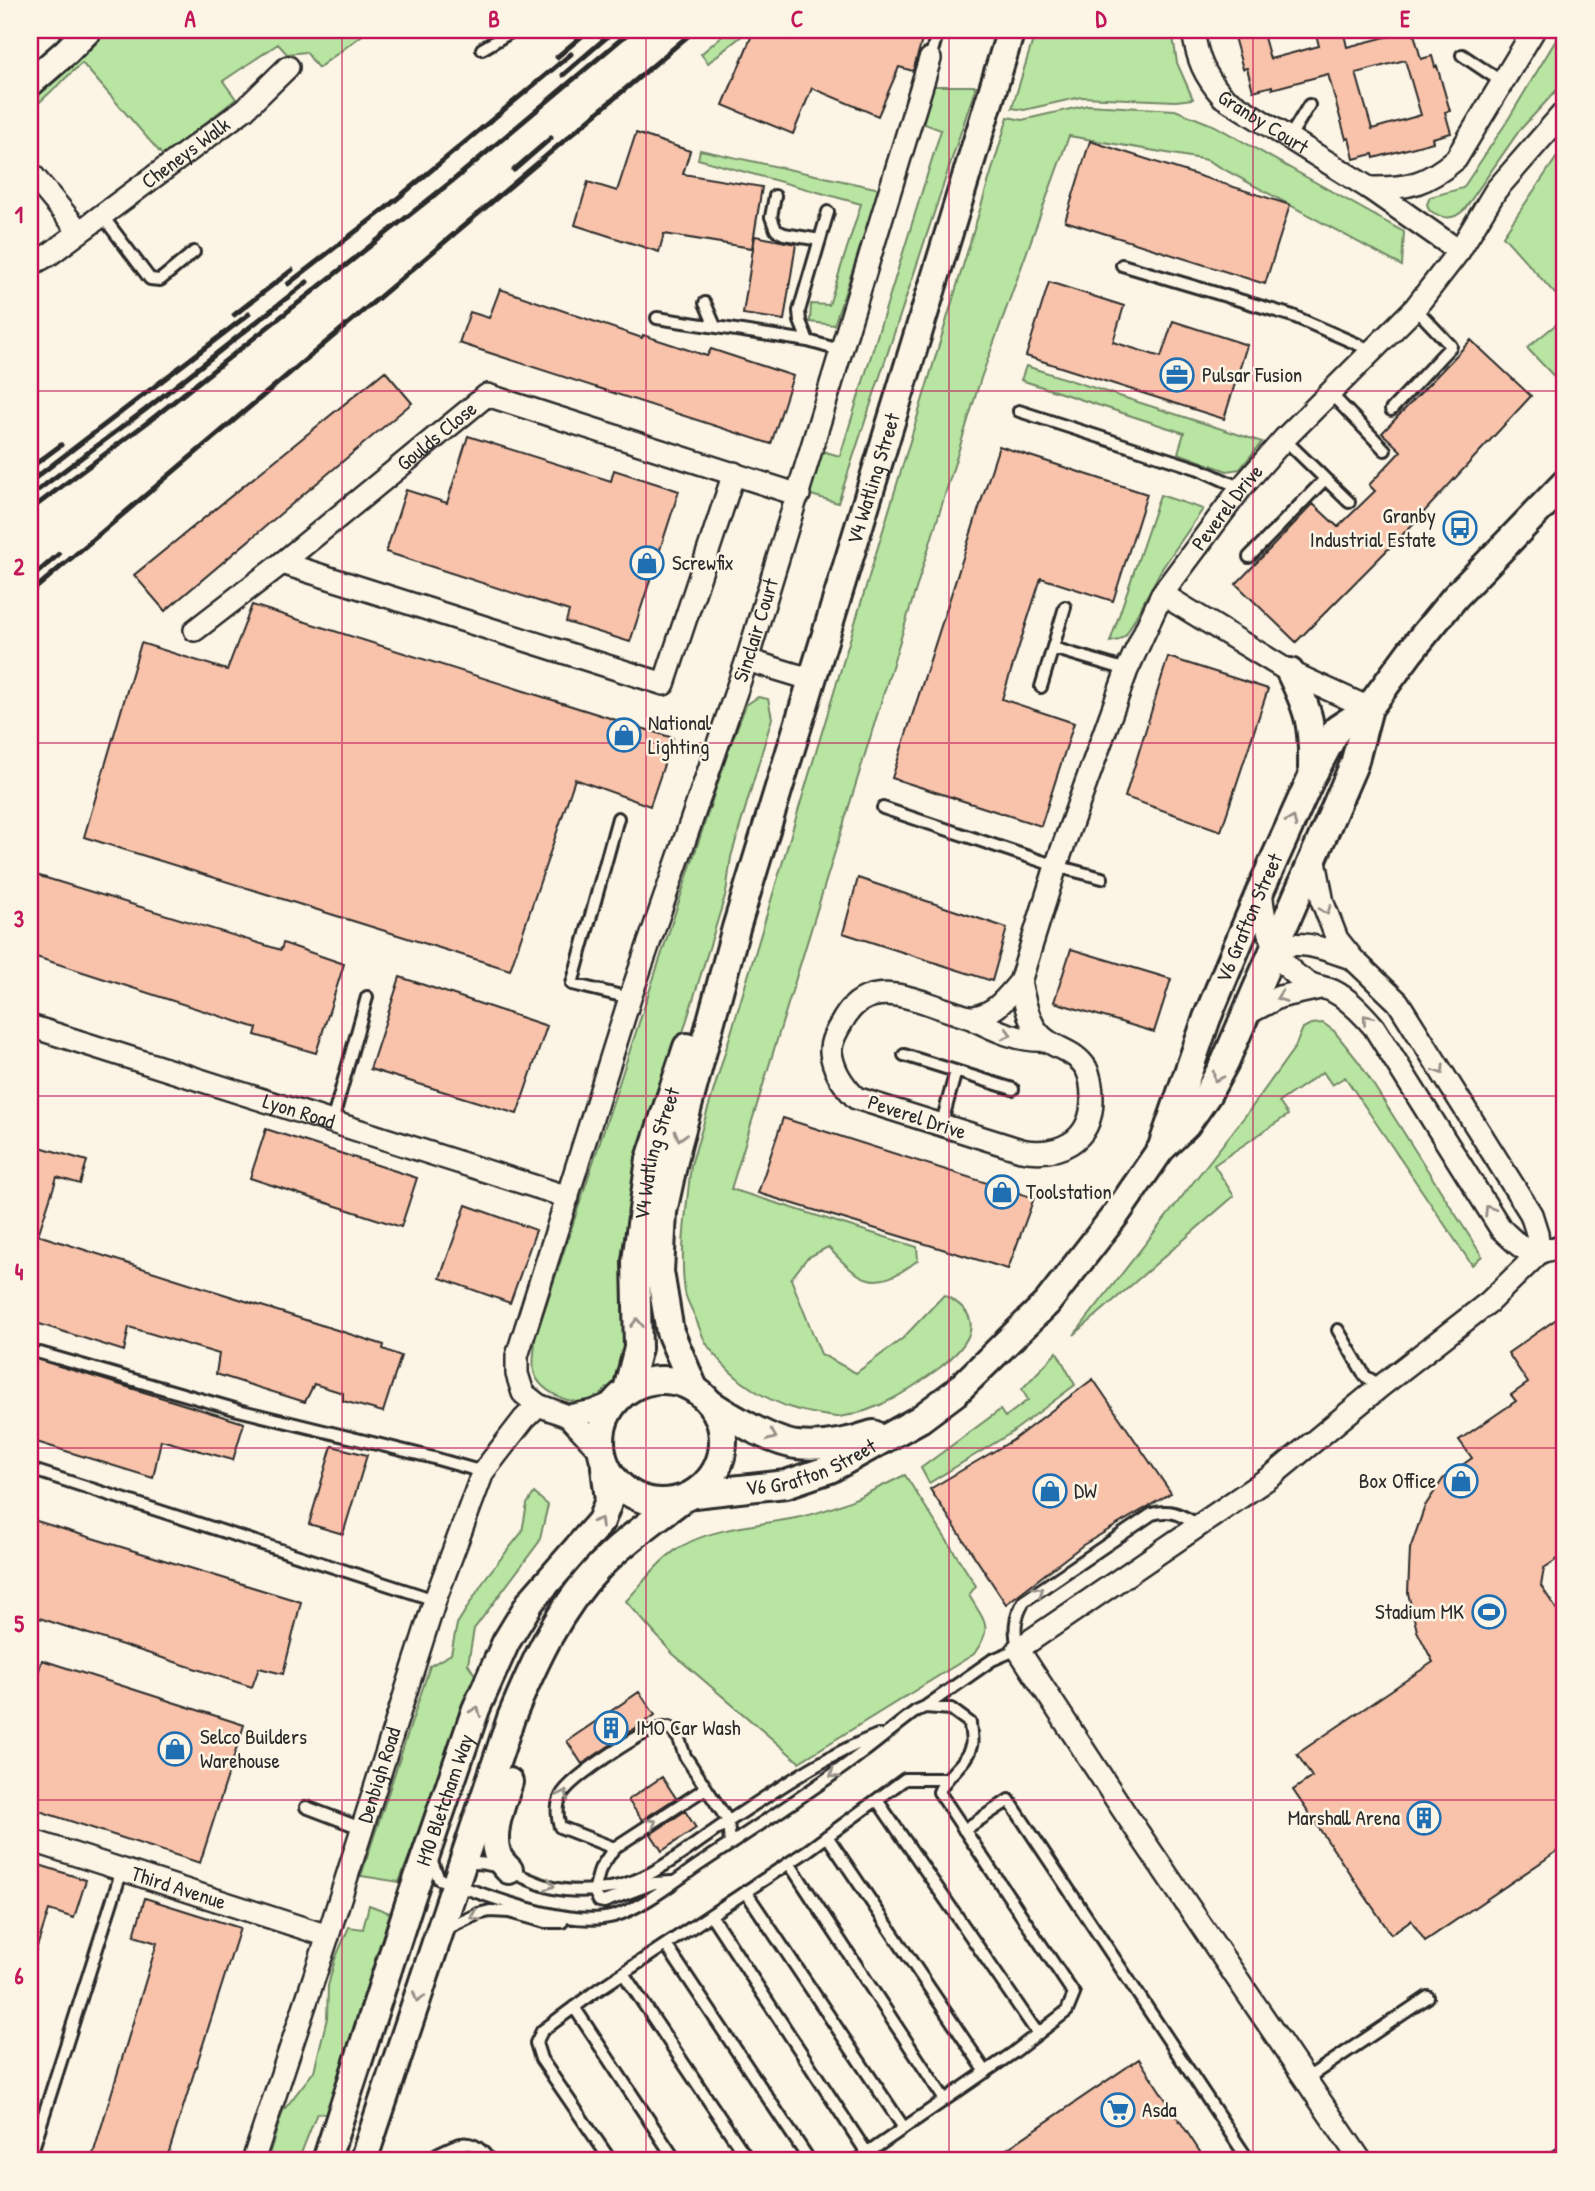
<svg xmlns="http://www.w3.org/2000/svg" width="1595" height="2191" viewBox="0 0 1595 2191" font-family="'Patrick Hand',sans-serif">
<style>
.green{fill:#b8e5a2;stroke:#728866;stroke-width:2}
.building{fill:#f8c3aa;stroke:#2b2b2b;stroke-width:2;fill-rule:evenodd}
.lines{fill:none;stroke-linecap:round;stroke-linejoin:round}
.service-casing{stroke:#2b2b2b;stroke-width:16}
.minor-casing{stroke:#2b2b2b;stroke-width:26}
.tertiary-casing{stroke:#2b2b2b;stroke-width:32}
.service{stroke:#fcf5e5;stroke-width:10}
.minor{stroke:#fcf5e5;stroke-width:21}
.tertiary{stroke:#fcf5e5;stroke-width:26}
.rail{stroke:#2b2b2b;stroke-width:5}
.oneway{stroke:#949088}
.grid{fill:none;stroke:#c2185b;stroke-width:2;stroke-opacity:0.55}
.labels{text-anchor:middle;stroke-width:5;stroke-linejoin:round;paint-order:stroke}
.street-label{font-size:21px;fill:#2b2b2b;stroke:#fcf5e5}
.poi-label{font-size:21px;fill:#2b2b2b;stroke:#fcf5e5;text-anchor:start}
.neatline{fill:none;stroke:#c2185b;stroke-width:2.5}
.grid-label{font-size:23px;text-anchor:middle;font-weight:bold;fill:#c2185b}
</style>
<rect width="100%" height="100%" fill="#fcf5e5"/>
<filter id="ink" filterUnits="userSpaceOnUse"><feTurbulence type="fractalNoise" baseFrequency=".0143" numOctaves="2"/><feDisplacementMap in="SourceGraphic" scale="14" xChannelSelector="R" yChannelSelector="G"/><feConvolveMatrix kernelMatrix="1 2 1 2 8 2 1 2 1" color-interpolation-filters="sRGB"/></filter>
<g filter="url(#ink)">
<path class="green" d="M110,30H369L318,68L306,52L287,54L278,44L223,81L236,99L163,156L82,63L30,111V100Z
M729,30H749L708,63L701,54Z
M1036,30H1172L1177,63L1193,99L1176,101L1081,97L1024,110L1012,108Z
M1562,30H1565V81L1519,131L1464,210C1452,221 1443,219 1429,210L1427,204L1430,197L1463,188L1506,123Z
M934,86H976L838,503L808,494L822,451L840,456L941,130L922,123Z
M1088,105L1175,110L1215,126L1404,232L1402,266L1207,160L1069,136L981,378L731,1189L917,1247L918,1260C875,1294 860,1281 828,1247L807,1258L791,1279L821,1354L856,1373L902,1339L944,1295C990,1318 969,1345 938,1369C908,1391 876,1413 838,1417C832,1417 824,1415 817,1414C773,1407 734,1383 708,1346C702,1337 699,1326 695,1317C692,1309 686,1300 685,1292C679,1252 687,1205 691,1165L1008,117L1022,120Z
M1565,145V305L1503,236Z
M700,150L880,189L834,325L810,322L811,304L829,305L861,204L698,159Z
M1565,317V388L1527,348Z
M1026,366L1262,442L1240,469L1227,471L1178,453L1184,433L1021,380Z
M1160,495L1203,509L1161,570L1126,635L1119,640L1110,642Z
M758,697L768,699L772,718L731,857L726,893L630,1204C628,1221 625,1240 625,1257C626,1296 632,1338 618,1375C614,1384 598,1400 586,1402C568,1404 539,1391 534,1372C532,1362 535,1349 535,1339L730,746L746,705Z
M1323,1023L1334,1031L1359,1062L1482,1256L1472,1265L1345,1077L1332,1085L1323,1072L1279,1102L1288,1115L1214,1165L1234,1196L1074,1335L1252,1107L1295,1047L1303,1028L1311,1024Z
M1057,1352L1075,1385L1011,1433L929,1483L921,1468L1000,1410L1005,1417L1028,1400L1022,1389Z
M905,1475L976,1586L969,1595C985,1623 994,1626 974,1654L799,1762L672,1653L626,1601C644,1582 661,1557 684,1545C718,1526 767,1525 805,1516C841,1507 872,1491 905,1475Z
M534,1493L548,1505L539,1542L474,1629L468,1664L475,1675L443,1770L399,1882L361,1876L430,1666L451,1654L457,1624L487,1576L522,1532L527,1504Z
M369,1905L390,1913L326,2114L317,2113L298,2161H267L283,2111L314,2071L327,2018L328,1986L335,1959L349,1927L363,1929Z"/>
<path class="building" d="M754,30H769L790,39L793,30H925L913,71L899,67L878,116L812,88L793,134L723,105Z
M1232,30H1262L1270,59L1319,46L1315,30H1343L1347,47L1413,30L1421,59L1432,56L1435,67L1437,66L1450,111L1445,112L1451,133L1432,138L1433,142L1374,158L1373,154L1354,159L1349,138L1346,139L1328,74L1272,89V86L1253,91L1247,68L1243,69ZM1405,60L1421,115L1372,129L1356,73Z
M636,133L690,151L683,174L762,187L752,248L664,234L659,252L575,225L588,182L617,191Z
M1090,141L1290,205L1265,284L1065,221Z
M755,236L796,244L784,320L743,314Z
M1049,282L1124,306L1113,342L1161,357L1173,321L1247,345L1224,419L1026,356Z
M500,289L642,338L643,335L707,356L711,349L793,376L771,444L459,343L470,312L489,318Z
M1471,340L1531,396L1411,526L1296,642L1236,584L1313,504L1338,527L1375,491L1369,485L1401,451L1382,433Z
M385,371L412,403L165,611L134,575Z
M468,436L611,481L614,470L679,491L630,642L566,622L569,611L386,552L406,490L447,503Z
M999,446L1147,494L1113,601L1041,578L1002,699L1074,723L1041,826L892,778Z
M252,605L673,738L650,806L575,779L510,970L84,837L141,643L227,670Z
M1168,657L1268,689L1221,831L1125,797Z
M33,874L281,950L283,943L344,964L316,1053L255,1035L257,1028L30,955V883Z
M858,878L1007,928L992,981L843,933Z
M1071,949L1171,979L1154,1032L1054,1002Z
M400,977L547,1026L517,1114L370,1069Z
M783,1118L1034,1198L1008,1269L758,1193Z
M266,1129L417,1178L401,1227L250,1178Z
M30,1144L87,1161L80,1184L57,1177L38,1235L384,1345L383,1349L401,1356L383,1412L343,1401V1393L314,1384L305,1402L216,1374L219,1354L129,1327L124,1351L30,1321Z
M466,1205L536,1230L510,1303L440,1278Z
M1565,1313V1554L1544,1568L1541,1586L1565,1622V1846L1425,1941L1411,1920L1391,1934L1293,1790L1312,1777L1297,1754L1433,1662L1417,1631L1408,1593L1410,1549L1425,1506L1443,1479L1472,1458L1459,1440L1516,1401L1511,1395L1528,1383L1508,1353Z
M30,1357L244,1423L233,1460L161,1440L153,1478L30,1440Z
M1093,1379L1171,1493L1083,1545L1006,1604L930,1489L1013,1440Z
M332,1446L367,1455L343,1534L309,1524Z
M30,1519L301,1602L283,1674L259,1668L252,1687L30,1615Z
M42,1660L244,1725L200,1863L30,1808V1699Z
M639,1692L655,1715L582,1764L567,1741Z
M662,1777L676,1798L642,1820L628,1800Z
M685,1811L696,1828L662,1851L651,1834Z
M30,1862L86,1880L74,1918L49,1910L33,1959L30,1958Z
M145,1898L240,1928L166,2161H91L157,1943L134,1936Z
M1139,2059L1206,2161H989Z"/>
<g class="lines">
<defs>
<path id="service" d="M482,49L514,30
M1462,55L1502,82
M930,59L938,30
M1289,138L1309,105
M775,196L771,217L776,230L784,234L820,240
M101,214L150,279L160,280L194,252
M1122,265L1293,316L1373,351
M705,303L715,326
M657,318L808,341L843,351
M808,341L800,321L799,311L828,212
M1330,393L1385,450
M1391,410L1451,346L1415,308
M1019,411L1199,469L1241,488
M1284,439L1349,502
M1249,557L1325,479
M1053,648L1127,670
M1041,687L1065,607
M883,808L1056,866L1102,878
M618,818L572,984L630,998
M904,1055L1013,1089
M332,1122L367,997
M941,1126L956,1071
M1338,1330L1365,1376L1381,1386
M40,1353L238,1410L430,1457L483,1472
M30,1469L435,1600
M925,1707L992,1660L1018,1649C1014,1629 1014,1619 1024,1601L1152,1514C1172,1508 1182,1516 1199,1525
M877,1800L1038,2034
M306,1807L361,1828
M964,1830L1009,1800L1249,2161
M827,1836L986,2072
M614,1848L560,1827C557,1817 556,1806 561,1796C569,1779 635,1736 653,1730C658,1729 664,1728 669,1727L679,1739L685,1756L728,1821L730,1844
M431,1859L439,1879C485,1894 566,1929 614,1916C642,1908 675,1881 700,1864C754,1828 810,1793 862,1753C881,1739 898,1724 916,1711L925,1707L951,1709L970,1723C970,1730 973,1740 971,1746C966,1765 946,1774 939,1792L1074,1994L1067,2011L1013,2053L856,2161
M462,1863C503,1860 518,1879 553,1888C565,1891 583,1891 596,1890C646,1887 686,1849 726,1823C775,1791 824,1756 878,1735
M789,1863L945,2100
M672,1882L654,1883L604,1902L599,1901L594,1891L600,1869L614,1848L706,1788
M746,1892L904,2128
M711,1915L867,2153
M444,1930L478,1914L490,1911L509,1912L545,1922H562
M666,1945L810,2161
M623,1973L749,2161
M574,2007L676,2161
M1306,2079L1428,1997
M437,2154C461,2142 473,2136 490,2161
M30,2158L122,1870
M611,2161L541,2059L536,2043L542,2031L596,1991L807,1851L905,1779H944"/>
<g id="minor">
<path id="s1" d="M1193,30C1197,59 1204,75 1223,97L1369,188L1459,251"/>
<path d="M30,172L79,231"/>
<path d="M1369,188C1407,189 1427,184 1456,159L1534,30"/>
<path id="s2" d="M30,265L50,254L245,109L288,67"/>
<path d="M282,563L664,684L734,473"/>
<path d="M1162,594L1290,672L1369,708"/>
<path id="s3" d="M195,630L282,563L487,395L799,495"/>
<path d="M747,660L813,680"/>
<path d="M1314,855L1323,903L1337,939L1353,959L1398,1002L1531,1214L1537,1233L1539,1253L1489,1302L1381,1386L1273,1475L1018,1649L1123,1810L1361,2161"/>
<path d="M1261,889C1264,925 1272,963 1307,982C1315,987 1325,987 1333,991C1349,999 1362,1013 1374,1027L1501,1229C1528,1254 1528,1257 1565,1245"/>
<path d="M1274,948C1302,939 1324,949 1351,958"/>
<path id="s4" d="M1020,982L1056,866L1127,670L1162,594L1241,488L1284,439L1415,308L1459,251L1496,190L1565,111"/>
<path d="M1020,982C1025,1002 1028,1027 1046,1040C1060,1050 1076,1052 1086,1068C1091,1077 1092,1089 1092,1099C1092,1142 1058,1157 1021,1150L856,1098C843,1085 833,1071 831,1052C830,1040 839,1027 845,1017C870,976 918,1001 953,1012C960,1014 967,1018 974,1017C996,1013 1006,998 1020,982Z"/>
<path d="M1245,1015L1279,997L1320,988"/>
<path d="M971,1018C994,1030 1020,1042 1046,1040"/>
<path id="s5" d="M30,1026L568,1197"/>
<path d="M568,1416L594,1411L613,1403"/>
<path id="s6" d="M600,1450L568,1416L538,1405L523,1393L517,1374V1356L630,998L747,660L930,59"/>
<path id="s7" d="M30,1840L328,1936"/>
<path id="s8" d="M253,2161L328,1936L435,1600L483,1472L524,1419L538,1405"/>
<path d="M1559,2161L1565,2157"/>
</g>
<g id="tertiary">
<path d="M30,83L66,52L88,30"/>
<path d="M1290,672C1309,711 1313,725 1312,768"/>
<path id="s9" d="M1163,1144L1207,1018L1261,889L1312,776L1337,729L1369,708"/>
<circle cx="662" cy="1441" r="61"/>
<path id="s10" d="M694,1388L670,1332L660,1272L663,1212L677,1147L736,928L1011,30"/>
<path id="s11" d="M627,1390L638,1348L636,1261L650,1159L687,1047"/>
<path d="M711,1404C731,1417 774,1443 797,1445C823,1448 849,1442 873,1434"/>
<path id="s12" d="M694,1494L786,1484L830,1469L920,1419L956,1392L1047,1303L1117,1213L1161,1149L1186,1125L1207,1095L1225,1062L1354,764L1369,708L1410,652L1455,597L1565,483"/>
<path d="M509,1870C505,1866 500,1861 498,1856C489,1833 502,1804 509,1782"/>
<path id="s13" d="M326,2161L409,1904L476,1709L506,1642L531,1601L601,1521L609,1500L605,1467"/>
<path d="M363,2161L511,1718C534,1663 558,1609 600,1566C624,1541 652,1522 679,1501"/>
</g>
</defs>
<use href="#service" class="service-casing"/>
<use href="#minor" class="minor-casing"/>
<use href="#tertiary" class="tertiary-casing"/>
<use href="#service" class="service"/>
<use href="#minor" class="minor"/>
<use href="#tertiary" class="tertiary"/>
<path class="rail" d="M557,57L589,30
M563,75L615,30
M514,170L551,138
M288,284L386,208L571,54
M234,315L292,270
M30,468L61,445
M30,482L249,314
M30,496L145,410L307,282
M30,510L148,422L456,178L632,30
M30,579L59,554
M30,593L695,30"/>
</g>
<defs><path id="oneway-chevron" d="M-2-3.5L2.5 0L-2 3.5" fill="none" stroke-width="1.6" stroke-linecap="round" stroke-linejoin="round" transform="scale(1.75)"/></defs>
<g class="oneway">
<use href="#oneway-chevron" transform="translate(1292 821) rotate(-64)"/>
<use href="#oneway-chevron" transform="translate(1326 910) rotate(70)"/>
<use href="#oneway-chevron" transform="translate(1281 997) rotate(160)"/>
<use href="#oneway-chevron" transform="translate(1367 1019) rotate(-130)"/>
<use href="#oneway-chevron" transform="translate(1007 1034) rotate(15)"/>
<use href="#oneway-chevron" transform="translate(1440 1070) rotate(58)"/>
<use href="#oneway-chevron" transform="translate(1217 1077) rotate(118)"/>
<use href="#oneway-chevron" transform="translate(680 1136) rotate(105)"/>
<use href="#oneway-chevron" transform="translate(1489 1210) rotate(-122)"/>
<use href="#oneway-chevron" transform="translate(637 1323) rotate(-91)"/>
<use href="#oneway-chevron" transform="translate(772 1436) rotate(22)"/>
<use href="#oneway-chevron" transform="translate(599 1522) rotate(-59)"/>
<use href="#oneway-chevron" transform="translate(1039 1591) rotate(-34)"/>
<use href="#oneway-chevron" transform="translate(476 1711) rotate(-68)"/>
<use href="#oneway-chevron" transform="translate(834 1774) rotate(145)"/>
<use href="#oneway-chevron" transform="translate(564 1795) rotate(-63)"/>
<use href="#oneway-chevron" transform="translate(652 1823) rotate(-33)"/>
<use href="#oneway-chevron" transform="translate(550 1885) rotate(16)"/>
<use href="#oneway-chevron" transform="translate(475 1916) rotate(157)"/>
<use href="#oneway-chevron" transform="translate(418 1997) rotate(109)"/>
</g>
</g>
<path class="grid" d="M342,30V2161M646,30V2161M949,30V2161M1253,30V2161M30,391H1565M30,743H1565M30,1096H1565M30,1448H1565M30,1800H1565"/>
<defs>
<symbol id="office-ring" viewBox="-11 -11 22 22"><circle r="9.5" fill="#fcf5e5" stroke="#1f6fb2" stroke-width="1.5"/><path d="M-6-3h4V-5.5h4V-3h4V5H-6ZM-1-4.5V-3h2v-1.5ZM-6 0V1H6V0Z" fill="#1f6fb2"/></symbol>
<symbol id="bus-ring" viewBox="-11 -11 22 22"><circle r="9.5" fill="#fcf5e5" stroke="#1f6fb2" stroke-width="1.5"/><path d="M-5-6H5V4H4V6H2V4H-2V6H-4V4H-5ZM-3.5-4V0h7V-4ZM-3.5 1.2v1.5H-2V1.2ZM2 1.2v1.5H3.5V1.2Z" fill="#1f6fb2"/></symbol>
<symbol id="shop-ring" viewBox="-11 -11 22 22"><circle r="9.5" fill="#fcf5e5" stroke="#1f6fb2" stroke-width="1.5"/><path d="M-5-2.5h2.3a2.7 3.5 0 0 1 5.4 0H5L5.5 6h-11ZM-1.5-2.5h3a1.5 2.3 0 0 0-3 0Z" fill="#1f6fb2"/></symbol>
<symbol id="stadium-ring" viewBox="-11 -11 22 22"><circle r="9.5" fill="#fcf5e5" stroke="#1f6fb2" stroke-width="1.5"/><path d="M0-5a6.5 5 0 1 0 0 10a6.5 5 0 1 0 0-10ZM-3.5-1.8h7v3.6h-7Z" fill="#1f6fb2"/></symbol>
<symbol id="building-ring" viewBox="-11 -11 22 22"><circle r="9.5" fill="#fcf5e5" stroke="#1f6fb2" stroke-width="1.5"/><path d="M-4-6H4V6H1V3H-1V6H-4ZM-2.5-4.3h1.7v1.8h-1.7ZM.8-4.3h1.7v1.8H.8ZM-2.5-1h1.7V.8h-1.7ZM.8-1h1.7V.8H.8Z" fill="#1f6fb2"/></symbol>
<symbol id="supermarket-ring" viewBox="-11 -11 22 22"><circle r="9.5" fill="#fcf5e5" stroke="#1f6fb2" stroke-width="1.5"/><path d="M-6-5.5h2.5l.6 2H6L4.5 2H-2.5L-4.4-4H-6ZM-1.5 3.2a1.3 1.3 0 1 0 .1 0ZM3 3.2a1.3 1.3 0 1 0 .1 0Z" fill="#1f6fb2"/></symbol>
</defs>
<g fill-rule="evenodd">
<use href="#office-ring" x="1158" y="356" width="38" height="38"/>
<use href="#bus-ring" x="1441" y="509" width="38" height="38"/>
<use href="#shop-ring" x="628" y="544" width="38" height="38"/>
<use href="#shop-ring" x="605" y="716" width="38" height="38"/>
<use href="#shop-ring" x="983" y="1173" width="38" height="38"/>
<use href="#shop-ring" x="1442" y="1462" width="38" height="38"/>
<use href="#shop-ring" x="1031" y="1472" width="38" height="38"/>
<use href="#stadium-ring" x="1470" y="1593" width="38" height="38"/>
<use href="#building-ring" x="592" y="1709" width="38" height="38"/>
<use href="#shop-ring" x="156" y="1730" width="38" height="38"/>
<use href="#building-ring" x="1405" y="1799" width="38" height="38"/>
<use href="#supermarket-ring" x="1099" y="2091" width="38" height="38"/>
</g>
<g class="labels">
<g class="street-label">
<text dy="7" stroke="none"><textPath href="#s1" startOffset="122">Granby Court</textPath></text>
<text dy="7" stroke="none"><textPath href="#s2" startOffset="192">Cheneys Walk</textPath></text>
<text dy="7" stroke="none"><textPath href="#s3" startOffset="310">Goulds Close</textPath></text>
<text dy="7" stroke="none"><textPath href="#s10" startOffset="945">V4 Watling Street</textPath></text>
<text dy="7" stroke="none"><textPath href="#s4" startOffset="522">Peverel Drive</textPath></text>
<text dy="7" stroke="none"><textPath href="#s6" startOffset="900">Sinclair Court</textPath></text>
<text dy="7" stroke="none"><textPath href="#s9" startOffset="242">V6 Grafton Street</textPath></text>
<text dy="7" stroke="none"><textPath href="#s5" startOffset="282">Lyon Road</textPath></text>
<text transform="translate(917 1117) rotate(18)" y="7">Peverel Drive</text>
<text dy="7" stroke="none"><textPath href="#s11" startOffset="240">V4 Watling Street</textPath></text>
<text dy="7" stroke="none"><textPath href="#s12" startOffset="121">V6 Grafton Street</textPath></text>
<text dy="7" stroke="none"><textPath href="#s8" startOffset="406">Denbigh Road</textPath></text>
<text dy="7" stroke="none"><textPath href="#s13" startOffset="380">H10 Bletcham Way</textPath></text>
<text dy="7" stroke="none"><textPath href="#s7" startOffset="156">Third Avenue</textPath></text>
</g>
<g class="poi-label">
<text x="1202" y="382">Pulsar Fusion</text>
<text x="1436" y="523" text-anchor="end">Granby<tspan x="1436" dy="24">Industrial Estate</tspan></text>
<text x="672" y="570">Screwfix</text>
<text x="648" y="730">National<tspan x="648" dy="24">Lighting</tspan></text>
<text x="1026" y="1199">Toolstation</text>
<text x="1436" y="1488" text-anchor="end">Box Office</text>
<text x="1074" y="1498">DW</text>
<text x="1464" y="1619" text-anchor="end">Stadium MK</text>
<text x="636" y="1735">IMO Car Wash</text>
<text x="200" y="1744">Selco Builders<tspan x="200" dy="24">Warehouse</tspan></text>
<text x="1400" y="1825" text-anchor="end">Marshall Arena</text>
<text x="1142" y="2117">Asda</text>
</g>
</g>
<rect width="1595" height="2191" fill="none" stroke="#fcf5e5" stroke-width="77"/>
<rect x="38" y="38" width="1518" height="2114" class="neatline"/>
<g class="grid-label">
<text x="190" y="27">A</text>
<text x="494" y="27">B</text>
<text x="797" y="27">C</text>
<text x="1101" y="27">D</text>
<text x="1405" y="27">E</text>
<text x="19" y="223">1</text>
<text x="19" y="575">2</text>
<text x="19" y="927">3</text>
<text x="19" y="1280">4</text>
<text x="19" y="1632">5</text>
<text x="19" y="1984">6</text>
</g>
</svg>
